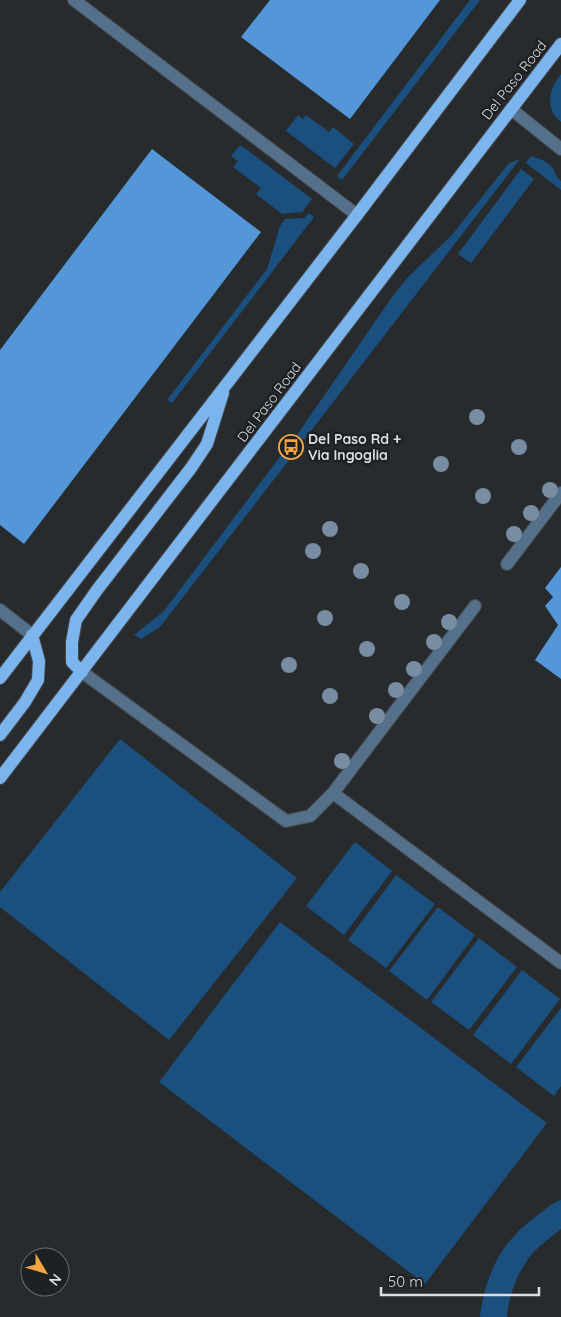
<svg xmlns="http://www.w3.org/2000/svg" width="561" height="1317" viewBox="0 0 561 1317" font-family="Quicksand,sans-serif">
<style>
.green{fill:#1a4f7e}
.building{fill:#5397d8}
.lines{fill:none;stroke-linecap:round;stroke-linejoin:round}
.minor-casing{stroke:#44484b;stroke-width:14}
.major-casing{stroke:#44484b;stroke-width:14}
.minor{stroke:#55708b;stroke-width:12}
.major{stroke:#7cb5ed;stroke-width:12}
.tree{fill:#788da1}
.labels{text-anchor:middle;stroke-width:5;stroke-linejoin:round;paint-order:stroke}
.street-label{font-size:14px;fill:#dcdee1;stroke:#1d2124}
.poi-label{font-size:14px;font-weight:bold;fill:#dcdee1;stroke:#1d2124;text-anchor:start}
</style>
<rect width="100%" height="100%" fill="#272b2e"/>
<path class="green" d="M470,0H480L342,180L337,176Z
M561,74V122C544,108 549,90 561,74Z
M298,115L303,119L306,115L329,132L333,127L354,144L335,168L286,131Z
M239,146H242L312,199L302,212L282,214L256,194L261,188L233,167L238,161L231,156Z
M531,156C540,159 549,161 554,170C556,175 556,177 561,181V190L526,163Z
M520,159L304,440L297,435L392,297L408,277L451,236L509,163Z
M521,169L534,179L471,263L458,254Z
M309,213L314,217L172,403L167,400L267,269L280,226L285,219L305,218Z
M282,454L289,460L160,627L141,639L134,635L164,611Z
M120,739L297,878L169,1040L0,907V892Z
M355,842L392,871L344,935L306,906Z
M396,875L435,904L386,968L348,940Z
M438,907L475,935L427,1000L389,971Z
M280,922L547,1123L425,1284L159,1082Z
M479,938L517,967L469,1030L431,1002Z
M522,970L560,999L511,1064L473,1035Z
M561,1008V1086L554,1096L516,1067Z
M561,1200V1229C551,1237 540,1245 531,1255C518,1272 508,1296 507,1317H480C485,1274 502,1240 538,1215C545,1209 552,1203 561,1200Z"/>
<path class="building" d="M270,0H440L350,119L241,37Z
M152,149L261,232L24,544L0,525V350Z
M561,567V679L535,660L558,625L545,606L553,597L545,588Z"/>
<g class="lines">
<defs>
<path id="minor" d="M74,0L357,215
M511,109L561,149
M507,564L561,493
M0,610L32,635
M82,672L286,821L310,816L333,793L475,606
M333,793L561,963"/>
<path id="major" d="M82,672L72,662V642L76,620L97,590L191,468L207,444L223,393
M0,678L357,215L520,0
M0,735L25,702L38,680L39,661L32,635
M0,778L561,44"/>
</defs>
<use href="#minor" class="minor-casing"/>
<use href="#major" class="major-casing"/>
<use href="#minor" class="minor"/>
<use href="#major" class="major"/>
</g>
<g class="tree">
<circle cx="477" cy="417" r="8"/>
<circle cx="519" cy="447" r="8"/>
<circle cx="441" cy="464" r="8"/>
<circle cx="550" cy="490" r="8"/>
<circle cx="483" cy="496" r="8"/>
<circle cx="531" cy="513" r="8"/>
<circle cx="330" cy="529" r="8"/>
<circle cx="514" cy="534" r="8"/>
<circle cx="313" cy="551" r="8"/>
<circle cx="361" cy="571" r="8"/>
<circle cx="402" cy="602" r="8"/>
<circle cx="325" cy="618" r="8"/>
<circle cx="449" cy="622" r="8"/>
<circle cx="434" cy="642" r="8"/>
<circle cx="367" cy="649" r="8"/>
<circle cx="289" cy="665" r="8"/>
<circle cx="414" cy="669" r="8"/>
<circle cx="396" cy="690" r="8"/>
<circle cx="330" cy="696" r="8"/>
<circle cx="377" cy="716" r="8"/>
<circle cx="342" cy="761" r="8"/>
</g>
<defs>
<symbol id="bus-ring" viewBox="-11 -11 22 22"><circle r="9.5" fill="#1d2124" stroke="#f2a542" stroke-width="1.5"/><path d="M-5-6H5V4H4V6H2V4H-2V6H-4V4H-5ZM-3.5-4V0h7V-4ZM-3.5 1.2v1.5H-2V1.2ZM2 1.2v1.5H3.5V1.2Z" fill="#f2a542"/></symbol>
</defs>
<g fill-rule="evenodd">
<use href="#bus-ring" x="277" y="433" width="28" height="28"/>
</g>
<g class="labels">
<g class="street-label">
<text transform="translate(514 80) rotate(-52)" y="5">Del Paso Road</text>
<text transform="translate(269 402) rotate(-53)" y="5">Del Paso Road</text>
</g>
<g class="poi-label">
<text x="308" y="444">Del Paso Rd +<tspan x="308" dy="16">Via Ingoglia</tspan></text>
</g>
</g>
<g transform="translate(45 1272) rotate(128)"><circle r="24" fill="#1d2124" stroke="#696d70"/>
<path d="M0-4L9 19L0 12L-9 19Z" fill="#f2a542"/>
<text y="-8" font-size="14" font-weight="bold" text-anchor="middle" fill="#dcdee1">N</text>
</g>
<path d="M381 1287v8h158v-8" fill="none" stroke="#dcdee1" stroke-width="2.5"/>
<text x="388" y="1287" font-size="15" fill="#dcdee1" stroke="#1d2124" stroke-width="4" paint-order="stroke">50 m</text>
</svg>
